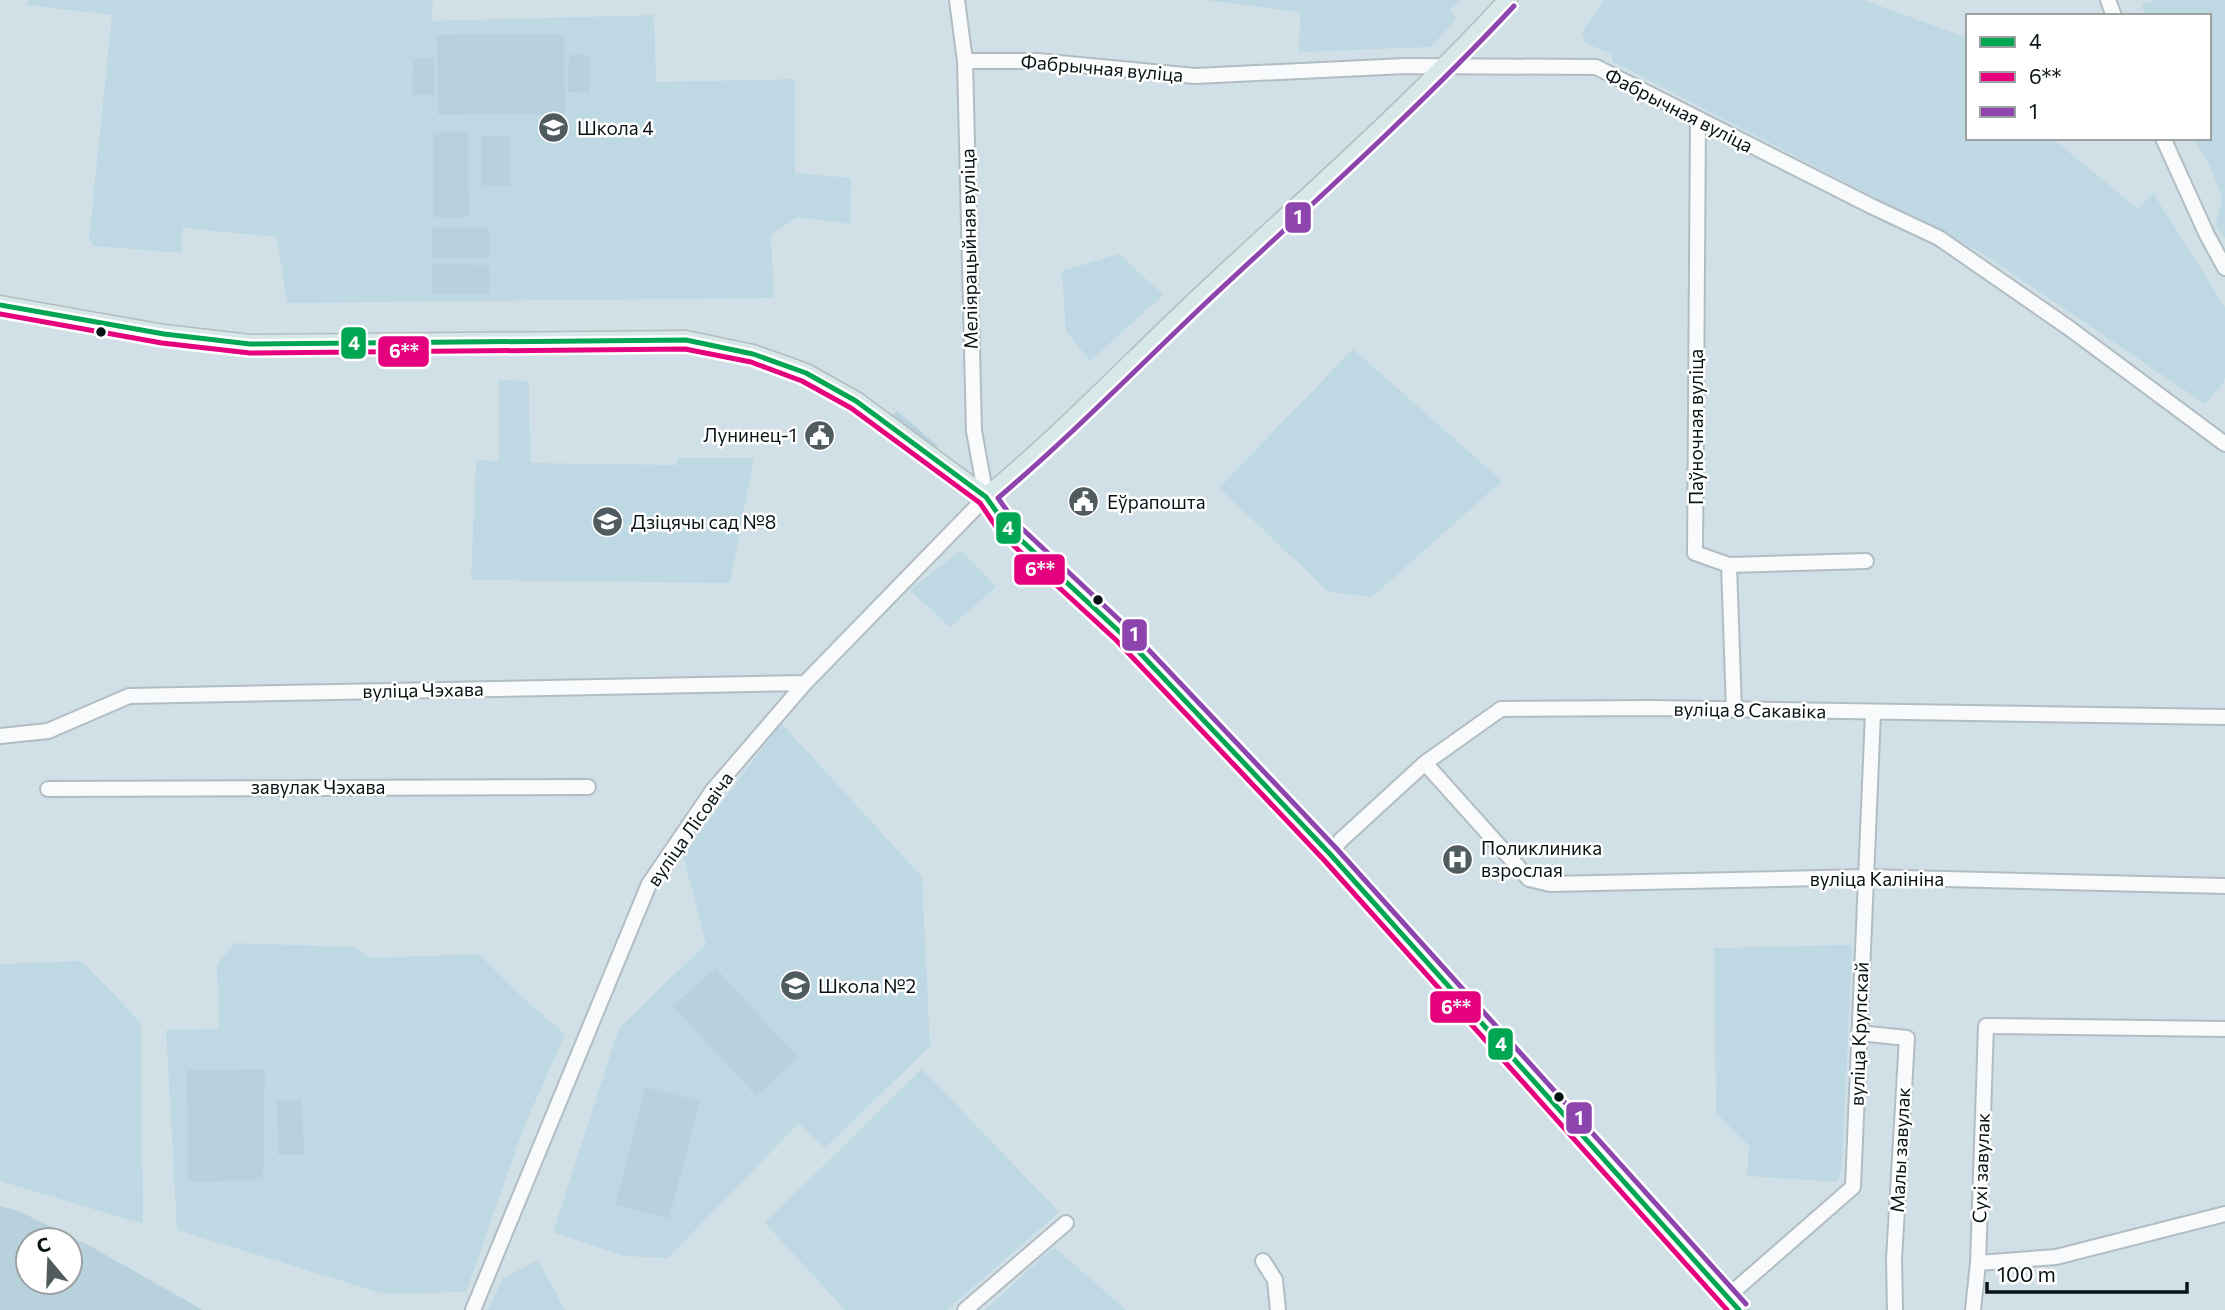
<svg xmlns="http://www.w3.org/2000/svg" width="2225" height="1310" viewBox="0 0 2225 1310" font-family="Commissioner,sans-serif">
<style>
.built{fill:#bed9e4}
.green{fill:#b7d2dd;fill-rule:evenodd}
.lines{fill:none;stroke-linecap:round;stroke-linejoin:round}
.minor-casing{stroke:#b1bdc2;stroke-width:18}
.major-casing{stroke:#b4bcbf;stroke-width:21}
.minor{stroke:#f8fafb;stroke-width:14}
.major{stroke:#d8e8e9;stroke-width:18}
.bus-1-casing{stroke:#fff;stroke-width:10}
.bus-2-casing{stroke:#fff;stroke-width:10}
.bus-3-casing{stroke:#fff;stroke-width:10}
.bus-1{stroke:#00a651;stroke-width:5}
.bus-2{stroke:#e5007d;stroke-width:5}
.bus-3{stroke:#8e44ad;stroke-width:5}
.bus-dot{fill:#091316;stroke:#fff;stroke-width:2.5}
.labels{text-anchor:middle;stroke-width:5;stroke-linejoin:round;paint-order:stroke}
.street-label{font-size:19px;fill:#091316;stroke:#fff}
.poi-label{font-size:19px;fill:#091316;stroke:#fff;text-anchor:start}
.line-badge{stroke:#fff;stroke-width:2.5}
.badge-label{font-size:19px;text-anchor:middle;font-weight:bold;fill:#fff}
</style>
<rect width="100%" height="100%" fill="#d1e0e6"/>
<path class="built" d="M28,0H433L431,21L654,15L656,82L795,79V173L851,178L850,224L797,217L771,235L774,298L287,303L277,237L183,228L181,253L93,246L89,239L112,15L27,5Z
M1206,0H1461L1450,10L1456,19L1431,47L1299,52L1300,12Z
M1604,0H1863L1968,38V138H2052L2138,209L2153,193L2225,307V377L2223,383L2205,404L1982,253L1612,61V54L1585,43L1582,32Z
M2156,0H2225V238L2216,226L2222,197L2210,166L2193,138H2209V16H2145L2142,4Z
M1119,254L1163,295L1090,361L1066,331L1062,271Z
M1353,349L1502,481L1372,597L1329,592L1219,488Z
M499,380L529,381L530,463L677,465L678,458H754L730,583L471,580L476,460L499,461Z
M961,550L996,587L950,627L910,590Z
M781,723L922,877L930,1046L825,1148L799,1123L668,1258L624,1256L553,1232L619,1028L706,944L683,855Z
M235,943L354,947L370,958L479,954L524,999L565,1034L524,1127L466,1292L384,1294L177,1230L166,1030L219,1029L217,964Z
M1852,945L1842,1167L1837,1182L1747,1176L1749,1146L1716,1113L1714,948Z
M82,961L141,1023L143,1224L0,1181V964Z
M922,1069L1059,1212L947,1310H845L765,1223Z
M1054,1247L1126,1310H985Z
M538,1260L565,1310H488L503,1278Z"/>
<path class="green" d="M564,34L565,114L438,115L437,35Z
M569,55H590V92H568Z
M413,58H434V95H412Z
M433,132H468L469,217H433Z
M510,135V186L481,187V136Z
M432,228H489V257H432Z
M432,264L489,265V294H432Z
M897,411L937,445L936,451H933L895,418L893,415Z
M716,968L798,1058L756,1096L673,1006Z
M265,1069L263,1180L188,1182L187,1070Z
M645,1087L700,1101L669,1218L615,1205Z
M302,1100L304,1155H278L277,1101Z
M0,1206L19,1211L90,1246L203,1310H0ZM28,1240H70V1282H28Z"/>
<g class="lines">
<defs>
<path id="minor" d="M2108,0L2114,16
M965,61H1038L1195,76L1405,66L1596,67L1871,206L1939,238L2069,328L2225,444
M1698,120L1695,553L1729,565L1734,710
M2163,138L2207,235L2225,268
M1729,565L1866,561
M0,736L48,731L129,696L805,683
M1425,763L1529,879L1550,884L1865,877L2225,886
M48,789L588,787
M1330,854L1341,840L1425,763L1501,709L1651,708L2225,717
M1859,1033L1907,1038L1894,1259L1895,1310
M1263,1261L1275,1280L1278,1310
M1978,1263L2056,1257L2225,1214
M1727,1297L1853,1187L1873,713
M473,1310L649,884L713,790L805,683L986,497L974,431L965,61L957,0
M965,1310L1066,1223
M1973,1310L1978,1263L1986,1026L2225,1029"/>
<path id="major" d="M0,305L164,334L250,344L686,340L753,354L806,373L856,401L986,497L1008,528L1122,634L1330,854L1673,1234L1739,1310
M986,497C1064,433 1133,359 1207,290C1309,195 1414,103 1508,0"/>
</defs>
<use href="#minor" class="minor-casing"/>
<use href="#major" class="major-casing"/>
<use href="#minor" class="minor"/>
<use href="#major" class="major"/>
<defs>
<path id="bus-1" d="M0,305L164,334L250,344L686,340L753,354L806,373L856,401L986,497L1008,528L1122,634L1330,854L1739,1310"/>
<path id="bus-2" d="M0,314L162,343L250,353L685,349L751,362L802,381L851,408L980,503L1001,534L1116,640L1324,860L1727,1310"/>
<path id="bus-3" d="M1514,6C1418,109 1314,202 1211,298C1140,365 1072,435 998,498L1015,522L1128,628L1336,848L1746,1304"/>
</defs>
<use href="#bus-1" class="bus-1-casing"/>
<use href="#bus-2" class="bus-2-casing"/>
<use href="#bus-3" class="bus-3-casing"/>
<use href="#bus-1" class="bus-1"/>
<use href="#bus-2" class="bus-2"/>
<use href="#bus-3" class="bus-3"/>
</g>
<defs>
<symbol id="school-disc" viewBox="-11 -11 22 22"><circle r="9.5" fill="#4f5b5f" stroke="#fff"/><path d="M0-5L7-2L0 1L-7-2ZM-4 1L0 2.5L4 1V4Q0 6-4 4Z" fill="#fff"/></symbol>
<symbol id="civic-disc" viewBox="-11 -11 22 22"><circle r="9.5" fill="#4f5b5f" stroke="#fff"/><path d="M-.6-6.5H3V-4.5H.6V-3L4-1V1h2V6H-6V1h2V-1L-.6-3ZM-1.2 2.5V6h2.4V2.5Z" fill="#fff"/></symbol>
<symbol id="hospital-disc" viewBox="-11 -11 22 22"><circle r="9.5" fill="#4f5b5f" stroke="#fff"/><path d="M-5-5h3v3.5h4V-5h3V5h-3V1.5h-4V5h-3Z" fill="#fff"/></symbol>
</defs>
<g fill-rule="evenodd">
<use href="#school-disc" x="536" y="110" width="35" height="35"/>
<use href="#civic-disc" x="802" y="418" width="35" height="35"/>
<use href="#civic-disc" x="1066" y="484" width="35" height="35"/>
<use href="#school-disc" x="590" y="504" width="35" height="35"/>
<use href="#hospital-disc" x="1440" y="842" width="35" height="35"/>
<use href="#school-disc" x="778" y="968" width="35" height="35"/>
</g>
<g class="bus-dot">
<circle cx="101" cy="332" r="6"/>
<circle cx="1098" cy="600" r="6"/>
<circle cx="1559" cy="1097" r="6"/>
</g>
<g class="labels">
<g class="street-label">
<text transform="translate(1102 68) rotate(5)" y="7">Фабрычная вуліца</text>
<text transform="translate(1679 110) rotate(27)" y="7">Фабрычная вуліца</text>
<text transform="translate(969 249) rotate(-91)" y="7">Меліярацыйная вуліца</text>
<text transform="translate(1696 427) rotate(-90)" y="7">Паўночная вуліца</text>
<text transform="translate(423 690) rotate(-1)" y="7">вуліца Чэхава</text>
<text transform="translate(1750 710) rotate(1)" y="7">вуліца 8 Сакавіка</text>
<text x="318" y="794">завулак Чэхава</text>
<text transform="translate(690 829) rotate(-55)" y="7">вуліца Лісовіча</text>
<text x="1877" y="886">вуліца Калініна</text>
<text transform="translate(1859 1034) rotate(-88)" y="7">вуліца Крупскай</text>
<text transform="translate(1900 1150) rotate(-87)" y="7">Малы завулак</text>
<text transform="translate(1981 1168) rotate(-88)" y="7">Сухі завулак</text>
</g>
<g class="poi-label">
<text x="577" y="135">Школа 4</text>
<text x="797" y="442" text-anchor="end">Лунинец-1</text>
<text x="1107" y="509">Еўрапошта</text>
<text x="631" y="529">Дзіцячы сад №8</text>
<text x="1481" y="855">Поликлиника<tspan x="1481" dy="22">взрослая</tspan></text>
<text x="818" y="993">Школа №2</text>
</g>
</g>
<g class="line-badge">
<rect x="1284" y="201" width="28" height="33" rx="7" fill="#8e44ad"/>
<rect x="340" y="326" width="27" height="34" rx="7" fill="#00a651"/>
<rect x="377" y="335" width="53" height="33" rx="7" fill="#e5007d"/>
<rect x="995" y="511" width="27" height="34" rx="7" fill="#00a651"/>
<rect x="1013" y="553" width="53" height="33" rx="7" fill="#e5007d"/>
<rect x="1121" y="618" width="27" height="34" rx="7" fill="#8e44ad"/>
<rect x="1429" y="990" width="53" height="34" rx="7" fill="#e5007d"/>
<rect x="1487" y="1027" width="27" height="34" rx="7" fill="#00a651"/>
<rect x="1565" y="1101" width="28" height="34" rx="7" fill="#8e44ad"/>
</g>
<g class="badge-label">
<text x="1298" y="224">1</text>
<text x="354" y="350">4</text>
<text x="404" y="358">6**</text>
<text x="1008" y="535">4</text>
<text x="1040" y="576">6**</text>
<text x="1134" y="641">1</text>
<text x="1456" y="1014">6**</text>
<text x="1501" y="1051">4</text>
<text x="1579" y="1125">1</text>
</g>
<rect x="1966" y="14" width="245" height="126" fill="#ffffff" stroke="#9da1a2" stroke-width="2"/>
<rect x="1980" y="37" width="35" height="10" fill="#00a651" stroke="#9da1a2" stroke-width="2"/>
<text x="2029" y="49" font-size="21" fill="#091316">4</text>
<rect x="1980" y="72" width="35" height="10" fill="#e5007d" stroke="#9da1a2" stroke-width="2"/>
<text x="2029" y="84" font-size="21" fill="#091316">6**</text>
<rect x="1980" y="107" width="35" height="10" fill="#8e44ad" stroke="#9da1a2" stroke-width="2"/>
<text x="2029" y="119" font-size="21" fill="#091316">1</text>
<g transform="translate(49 1261) rotate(341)"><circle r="33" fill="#ffffff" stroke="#9da1a2" stroke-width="2"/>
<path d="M0-5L12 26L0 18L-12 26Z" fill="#4f5b5f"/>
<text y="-10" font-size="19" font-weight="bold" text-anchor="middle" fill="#091316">С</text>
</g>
<path d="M1987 1282v10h200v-10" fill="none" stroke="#091316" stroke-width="3.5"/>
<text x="1997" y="1282" font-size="21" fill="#091316" stroke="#ffffff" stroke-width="5" paint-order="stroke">100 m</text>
</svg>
